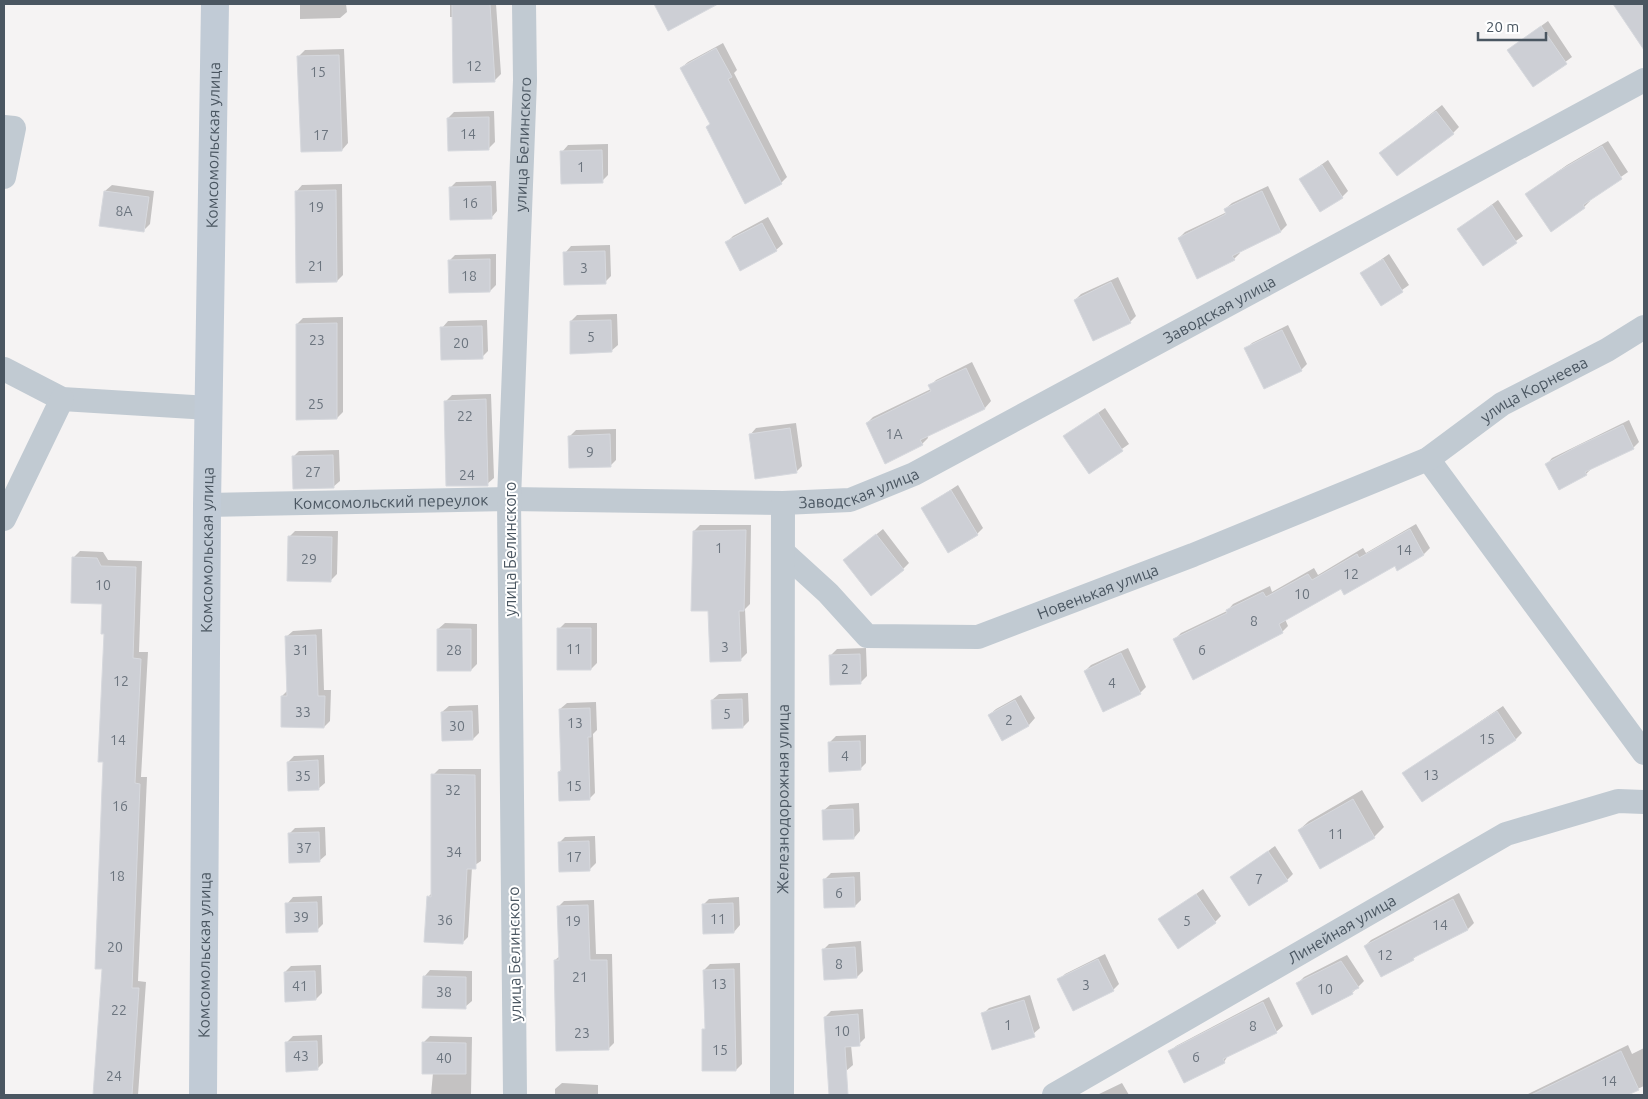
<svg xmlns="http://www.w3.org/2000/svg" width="1648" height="1099" viewBox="0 0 1648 1099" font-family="Ubuntu,sans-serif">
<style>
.shadow{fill:#0003}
.building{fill:#cdcfd5;stroke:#d7d9de}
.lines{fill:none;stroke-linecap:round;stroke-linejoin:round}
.street{stroke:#c1cad2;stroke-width:24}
.secondary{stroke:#c1cbd6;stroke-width:28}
.labels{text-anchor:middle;stroke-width:4;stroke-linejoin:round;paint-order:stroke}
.number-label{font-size:14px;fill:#6b747e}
.street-label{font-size:16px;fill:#4a5661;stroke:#fff}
</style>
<rect width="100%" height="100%" fill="#f5f3f3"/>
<path class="shadow" d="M300,4H346L347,12L340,18L300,19Z
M450,4H496L501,74L494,81L453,17H450Z
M655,4H710L704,10L668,29Z
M1614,4H1644V31L1636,36Z
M1548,21L1572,57L1533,86L1508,50Z
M723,43L737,70L734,73L787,177L781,183L711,123L681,68L688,62Z
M344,49L348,143L342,150L298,57L305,50Z
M1442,105L1459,127L1453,133L1381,153Z
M494,111L495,142L489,148L448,118L454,112Z
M1608,141L1628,172L1589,199L1590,201L1584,207L1526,194L1567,165Z
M608,144V175L602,181L562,152L568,145Z
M1328,160L1348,191L1342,197L1301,179Z
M496,181L497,211L491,218L450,188L456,182Z
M342,184L343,275L337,281L296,192L302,185Z
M112,185L154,191L150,224L143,231L105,191Z
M1268,186L1287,225L1281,231L1239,251L1240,253L1234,259L1179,238L1185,232L1227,212L1225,209L1232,203Z
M1498,200L1523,236L1483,264L1459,229Z
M768,217L783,244L776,250L727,242L733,236Z
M610,245L611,276L605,282L565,253L571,246Z
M496,254V285L490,291L449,261L455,255Z
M1389,254L1409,285L1381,305L1362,273Z
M1118,277L1136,316L1130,322L1075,300L1081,294Z
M617,314L618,345L611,351L571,321L577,315Z
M343,317V412L337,418L297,324L303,318Z
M487,320L488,351L482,357L442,328L448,321Z
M1288,325L1307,364L1301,370L1246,349L1252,343Z
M972,362L991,401L985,408L927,435L928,438L922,444L867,423L873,417L931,389L930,386L936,380Z
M491,394L494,478L487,484L446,401L452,395Z
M1105,408L1129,444L1089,472L1065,436Z
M1629,420L1639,442L1633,448L1593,467L1586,474L1546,465L1552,458Z
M796,423L802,466L796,472L750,435L756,428Z
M616,429V460L610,466L570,436L576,430Z
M339,450L340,481L333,487L293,457L299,451Z
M958,485L983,528L977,534L923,508Z
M1416,524L1430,548L1424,554L1342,587L1285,619L1288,626L1282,632L1175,639L1181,633L1227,611L1233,604L1270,586L1272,592L1314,568L1318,575L1363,548L1366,553Z
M700,525H751L750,604L745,609L747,653L740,660L709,610L694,531Z
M883,529L909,563L903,569L845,560Z
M295,531H338L337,574L331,580L289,537Z
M80,551L103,552L108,560L142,561L139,652H148L141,777H147L138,981L146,982L138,1095H95L103,968L105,633L103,603L73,558Z
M445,623L477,624V664L471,670L438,629Z
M565,623H597V663L591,669L559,629Z
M322,629L324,690H331L330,721L324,727L282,696L288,690L286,637L293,631Z
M866,648L867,676L861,682L830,656L837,649Z
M1128,648L1146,687L1140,693L1085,671L1091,665Z
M748,693L749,721L743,727L712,700L719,694Z
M1021,695L1035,718L1029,725L1003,739L989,715L996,709Z
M596,702L597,730L593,734L595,793L589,799L559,772L562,768L560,709L567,703Z
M478,705L479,733L473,739L442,712L449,706Z
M1503,706L1522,733L1515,740L1404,773Z
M866,735V763L860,769L830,742L836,736Z
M324,755L325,783L318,789L288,762L294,756Z
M439,769H481V861L472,867L468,937L462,943L428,897L433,892V775Z
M1362,790L1384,827L1374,837L1299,830L1309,821Z
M859,803L860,831L854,838L823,811L830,805Z
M325,827L326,855L319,861L289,834L295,828Z
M595,836L596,863L589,870L559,843L565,837Z
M1275,846L1293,874L1287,880L1232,877Z
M860,872L861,900L855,906L825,879L831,873Z
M1203,889L1221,916L1215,922L1160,920Z
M1459,893L1474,923L1468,929L1420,953L1413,959L1365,946L1371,940Z
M322,896L323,924L317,930L287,904L293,897Z
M739,897L740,925L734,932L703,905L709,899Z
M594,900L596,954H612L614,1043L608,1049L555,960L560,956L558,907L564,901Z
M861,941L863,971L857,977L823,950L829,944Z
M1105,954L1119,984L1113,990L1059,980L1065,974Z
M1347,955L1364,981L1352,993L1298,983L1304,977Z
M740,963L742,1064L736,1070L704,1030L706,1027L704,970L710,964Z
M321,965L322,993L316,999L285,972L291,966Z
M430,970L472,971V1001L465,1007L424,977Z
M1030,995L1040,1028L1033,1034L983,1014L989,1008Z
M1269,997L1283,1026L1276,1032L1229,1054L1224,1062L1170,1052L1176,1046Z
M863,1009L865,1038L859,1044L851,1045L853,1065L846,1071H829L825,1017L831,1011Z
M322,1035L323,1063L317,1069L287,1042L293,1036Z
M430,1036L472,1037L471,1095H431L433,1073L424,1042Z
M1628,1045L1632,1054L1644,1048V1086L1624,1095H1526Z
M562,1083L598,1085V1095H555V1089Z
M1122,1083L1129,1095H1097Z"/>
<path class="building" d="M452,4H490L495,82L453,83Z
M654,4H718L668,31Z
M1613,4H1644V50Z
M1541,26L1567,64L1533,87L1507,50Z
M716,48L732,77L728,79L782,184L745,204L706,127L710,124L680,68Z
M339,55L342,151L301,152L297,56Z
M1436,111L1454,134L1397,176L1379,153Z
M489,117V150L448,151L447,118Z
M1602,146L1622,179L1583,205L1585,208L1551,232L1525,194L1559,171Z
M602,150L603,183L561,184L560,151Z
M1322,165L1343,198L1320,212L1299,179Z
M491,186L492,219L450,220L449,187Z
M336,190L337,282L296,283L295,191Z
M104,191L149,197L144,232L99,226Z
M1262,191L1281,232L1232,256L1235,260L1197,279L1178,238L1226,214L1224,209Z
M1492,205L1517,243L1483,266L1457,229Z
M762,223L777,251L740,271L725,242Z
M605,251L606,284L564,285L563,252Z
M490,259V292L449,293L448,260Z
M1383,259L1403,292L1381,306L1360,273Z
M1111,282L1131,323L1093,341L1074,300Z
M611,320L612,352L570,354V321Z
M337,323V419L296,420V324Z
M482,326L483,359L441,360L440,327Z
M1282,330L1302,371L1264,389L1244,348Z
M966,368L985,409L920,440L923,445L885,464L866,423L931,391L928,385Z
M486,399L488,486H446L444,401Z
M1098,413L1123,451L1089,474L1063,436Z
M1623,425L1634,449L1585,472L1587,475L1559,490L1545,464L1578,446Z
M790,428L797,473L755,479L749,434Z
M610,434L611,467L569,468L568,436Z
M333,455L334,488L293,489L292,456Z
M951,490L978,535L948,553L921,508Z
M1410,529L1424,555L1397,571L1395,566L1344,595L1341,589L1279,624L1283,633L1193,680L1173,639L1227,613L1226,610L1263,592L1266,597L1308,574L1312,580L1357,554L1359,558Z
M746,530L744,611H739L741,661L710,662L708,611H691L693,531Z
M876,534L904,570L871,596L843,560Z
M288,536L332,537L331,582L287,581Z
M72,557L97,558L101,566L136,567L133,658L141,659L135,783L140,784L132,988H139L132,1095H93L102,969H95L103,762H98L104,634H101L102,604L71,603Z
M557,628H591V670H557Z
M437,629H471V671H437Z
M316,635L318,696H325L324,728L281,727V696H287L285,636Z
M1121,653L1141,694L1103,712L1084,671Z
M860,654L861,684L830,685L829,655Z
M742,699L743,728L712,729L711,700Z
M1015,700L1029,726L1002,741L988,715Z
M590,708L591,737H588L590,800L559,801L558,772L561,771L559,709Z
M472,711L473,740L442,741L441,712Z
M1497,711L1516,740L1422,802L1402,773Z
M860,741L861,770L829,772L828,742Z
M318,760L319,790L288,791L287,762Z
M431,774L475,775L476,869H467L463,944L424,942L427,896L431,897Z
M1353,799L1375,838L1320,869L1298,830Z
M853,809L854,839L823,840L822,810Z
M319,832L320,862L289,863L288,833Z
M589,841L590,871L559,872L558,842Z
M1268,851L1288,881L1249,906L1230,877Z
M854,877L855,907L824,908L823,879Z
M1196,894L1216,923L1178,949L1158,919Z
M1453,899L1468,930L1413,958L1414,960L1381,977L1364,946Z
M317,902L318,932L286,933L285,903Z
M733,903L734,933L703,934L702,904Z
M588,905L590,960H607L609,1050L556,1051L554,960H559L557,906Z
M855,947L857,978L824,980L822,949Z
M1098,959L1114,991L1073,1011L1057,979Z
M1341,961L1359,988L1352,991L1353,994L1312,1015L1296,983Z
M734,969L736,1071H702V1029H705L703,970Z
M315,971L316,1000L285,1002L284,972Z
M423,976L466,977V1009L422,1008Z
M1024,1000L1035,1037L992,1050L981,1013Z
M1263,1002L1277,1033L1223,1059L1225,1063L1184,1083L1168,1051Z
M858,1014L860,1046L845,1047L848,1095H829L824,1017Z
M317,1041L318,1070L286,1072L285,1042Z
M422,1042L466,1043V1074H422Z
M1621,1051L1639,1090L1628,1095H1531Z"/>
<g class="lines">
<g class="street">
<path d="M4,127L14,128L4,177"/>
<path d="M4,369L62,399L209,408"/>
<path d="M1428,459L1644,753"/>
<path id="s1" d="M207,505L509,499L783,503L850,500L914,474L1644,80"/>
<path d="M4,519L62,399"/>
<path id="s2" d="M783,552L828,593L867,636L978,637L1193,555L1428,459L1502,404L1607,350L1644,327"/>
<path id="s3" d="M515,1095L509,499L525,80L524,4"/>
<path id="s4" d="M782,1095L783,503"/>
<path id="s5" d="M1054,1095L1506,834L1618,801L1644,802"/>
</g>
<path class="secondary" id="s6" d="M203,1095L207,505L215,4"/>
</g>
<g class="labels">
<g class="number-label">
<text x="474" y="71">12</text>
<text x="318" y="77">15</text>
<text x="468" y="139">14</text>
<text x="321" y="140">17</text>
<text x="581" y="172">1</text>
<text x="470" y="208">16</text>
<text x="316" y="212">19</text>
<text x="124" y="216">8А</text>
<text x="316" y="271">21</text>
<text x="584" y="273">3</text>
<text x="469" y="281">18</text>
<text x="591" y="342">5</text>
<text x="317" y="345">23</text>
<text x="461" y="348">20</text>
<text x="316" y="409">25</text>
<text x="465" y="421">22</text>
<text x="894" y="439">1А</text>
<text x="590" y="457">9</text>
<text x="313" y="477">27</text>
<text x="467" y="480">24</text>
<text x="719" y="553">1</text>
<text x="1404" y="555">14</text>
<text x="309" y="564">29</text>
<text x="1351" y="579">12</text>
<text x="103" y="590">10</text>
<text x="1302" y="599">10</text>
<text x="1254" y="626">8</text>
<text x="725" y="652">3</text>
<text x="574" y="654">11</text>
<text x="301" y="655">31</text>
<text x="454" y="655">28</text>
<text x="1202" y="655">6</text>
<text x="845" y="674">2</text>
<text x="121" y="686">12</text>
<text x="1112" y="688">4</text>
<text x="303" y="717">33</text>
<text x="727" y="719">5</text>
<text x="1009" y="725">2</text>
<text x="575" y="728">13</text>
<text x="457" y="731">30</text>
<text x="1487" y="744">15</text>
<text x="118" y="745">14</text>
<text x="845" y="761">4</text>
<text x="1431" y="780">13</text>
<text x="303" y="781">35</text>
<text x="574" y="791">15</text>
<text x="453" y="795">32</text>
<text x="120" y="811">16</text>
<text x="1336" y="839">11</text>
<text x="304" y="853">37</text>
<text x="454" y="857">34</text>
<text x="574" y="862">17</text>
<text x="117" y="881">18</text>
<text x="1259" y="884">7</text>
<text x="839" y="898">6</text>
<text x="301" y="922">39</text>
<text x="718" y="924">11</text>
<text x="445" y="925">36</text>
<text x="573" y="926">19</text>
<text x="1187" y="926">5</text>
<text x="1440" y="930">14</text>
<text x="115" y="952">20</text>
<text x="1385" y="960">12</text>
<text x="839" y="969">8</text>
<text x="580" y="982">21</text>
<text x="719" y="989">13</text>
<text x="1086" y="990">3</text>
<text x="300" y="991">41</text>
<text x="1325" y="994">10</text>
<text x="444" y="997">38</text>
<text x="119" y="1015">22</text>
<text x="1008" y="1030">1</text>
<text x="1253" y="1031">8</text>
<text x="842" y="1036">10</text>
<text x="582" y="1038">23</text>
<text x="720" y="1055">15</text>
<text x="301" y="1061">43</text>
<text x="1196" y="1062">6</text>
<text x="444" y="1063">40</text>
<text x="114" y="1081">24</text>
<text x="1609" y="1086">14</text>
</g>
<g class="street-label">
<text dy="6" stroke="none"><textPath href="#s6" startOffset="950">Комсомольская улица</textPath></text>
<text dy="6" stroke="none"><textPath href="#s3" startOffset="951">улица Белинского</textPath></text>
<text dy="6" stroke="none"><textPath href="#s1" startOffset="1059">Заводская улица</textPath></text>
<text dy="6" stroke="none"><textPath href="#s2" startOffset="841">улица Корнеева</textPath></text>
<text dy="6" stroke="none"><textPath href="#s1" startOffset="654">Заводская улица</textPath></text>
<text dy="6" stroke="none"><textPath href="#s1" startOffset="184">Комсомольский переулок</textPath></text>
<text dy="6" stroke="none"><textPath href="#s6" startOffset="545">Комсомольская улица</textPath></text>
<text transform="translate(510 549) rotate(-90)" y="6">улица Белинского</text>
<text dy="6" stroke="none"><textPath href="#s2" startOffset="358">Новенькая улица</textPath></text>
<text dy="6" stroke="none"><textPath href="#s4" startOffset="296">Железнодорожная улица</textPath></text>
<text dy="6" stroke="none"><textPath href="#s5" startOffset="332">Линейная улица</textPath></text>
<text dy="6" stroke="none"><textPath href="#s6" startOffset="140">Комсомольская улица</textPath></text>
<text transform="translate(514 954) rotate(-91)" y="6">улица Белинского</text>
</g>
</g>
<rect width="1648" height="1099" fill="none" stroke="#4a5661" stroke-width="10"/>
<path d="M1478 32v8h68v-8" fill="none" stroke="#4a5661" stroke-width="2.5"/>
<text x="1486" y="32" font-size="15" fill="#4a5661" stroke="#ffffff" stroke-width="4" paint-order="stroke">20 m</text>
</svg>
